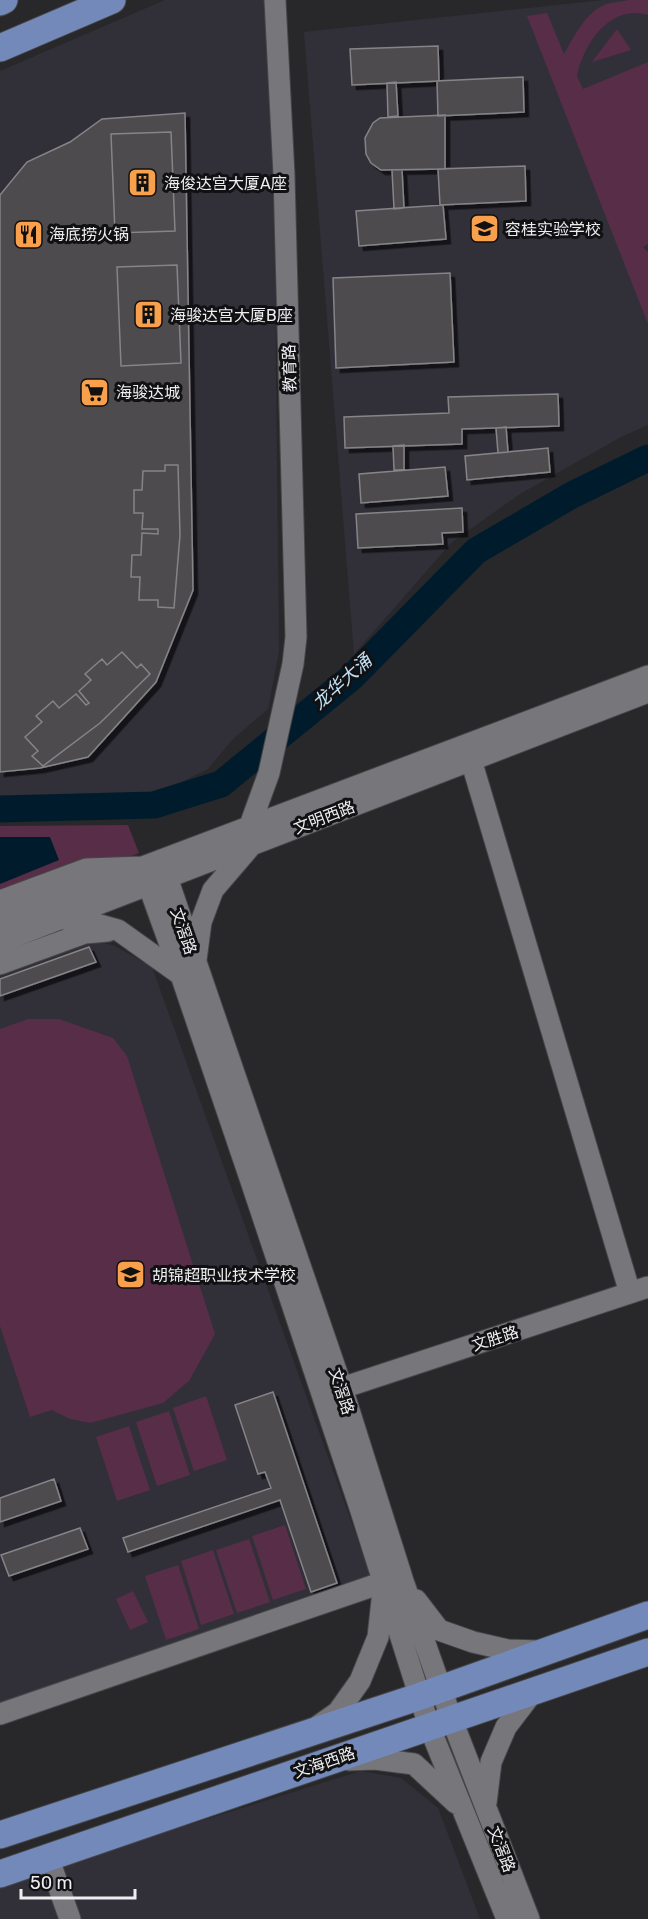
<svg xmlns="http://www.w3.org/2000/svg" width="648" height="1919" viewBox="0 0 648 1919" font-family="Rubik,'Noto Sans SC',sans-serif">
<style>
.built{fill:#313039}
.green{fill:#572d48}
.water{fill:#001c2c}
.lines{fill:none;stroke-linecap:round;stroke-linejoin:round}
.river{stroke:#001c2c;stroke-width:27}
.building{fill:#4d4b4e;stroke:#868487;stroke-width:1.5;filter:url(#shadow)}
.minor-casing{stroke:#464649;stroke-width:23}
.major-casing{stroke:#464649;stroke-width:29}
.minor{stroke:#77767a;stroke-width:21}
.major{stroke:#7289ba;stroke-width:27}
.labels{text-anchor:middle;stroke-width:6;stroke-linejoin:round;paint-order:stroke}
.poi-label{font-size:16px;fill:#eeeef0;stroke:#111113;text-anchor:start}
.street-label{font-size:16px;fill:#eeeef0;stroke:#111113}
.water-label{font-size:18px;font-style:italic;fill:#c1e0f5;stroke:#111113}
</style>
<defs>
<filter id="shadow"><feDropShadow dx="4.5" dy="4.5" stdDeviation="0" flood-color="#0009"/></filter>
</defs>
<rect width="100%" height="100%" fill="#28282b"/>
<path class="built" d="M165,0H272L279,651L268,709L233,739L208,769L163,791L0,801V71Z
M603,0H648V425L621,437L520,494L452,542L354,654L304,32Z
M82,937L115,946L152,967L373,1582L0,1713V968Z
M361,1771L401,1778L438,1808L480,1919H0V1887L46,1869Z"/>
<path class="green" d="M628,0H648V15C610,4 584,43 577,76L583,89L648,62V244L643,247L648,252V324L527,16L547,13L564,54C574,37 585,13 604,5C611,2 621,2 628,0Z
M617,29L631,50L592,62Z
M128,825L139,853L0,906V826Z
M28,1019H59L113,1038L127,1056L215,1334L189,1381L163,1403L90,1423L70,1419L52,1410L30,1417L0,1326V1029Z
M206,1396L227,1460L194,1471L173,1408Z
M169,1411L190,1475L157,1486L136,1422Z
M129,1426L150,1490L117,1501L96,1437Z
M285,1525L306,1589L273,1600L252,1536Z
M249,1539L270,1602L237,1613L216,1550Z
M213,1550L234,1614L201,1625L181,1561Z
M178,1565L199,1629L166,1640L145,1576Z
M133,1591L148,1622L130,1630L116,1599Z"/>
<path class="water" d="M0,837H50L59,860L0,884Z"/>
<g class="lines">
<path class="river" d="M0,809L154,805L221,784L352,677L476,551L572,495L648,458"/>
</g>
<path class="building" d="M438,46L439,81L352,85L350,49Z
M523,77L524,112L438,116L437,81Z
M396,82L398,116L388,117L387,83Z
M185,113L193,590L156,682L88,757L40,768L0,772V195L27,162L70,142L102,119Z
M445,115V169L381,170L371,163L366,154L365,138L373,123L380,118Z
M171,132L175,231L115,233L111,134Z
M525,166L526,201L440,205L438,169Z
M392,170H402L404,208L394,209Z
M443,205L446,239L359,246L356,211Z
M177,265L181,363L121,366L117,267Z
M450,273L454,362L336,368L333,278Z
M558,394L559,426L462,429V444L345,448L344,417L449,413L448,397Z
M506,427L508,452L498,453L496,428Z
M404,445V470H394L393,446Z
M548,448L550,472L467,480L465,456Z
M165,465H178L180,535L174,608L158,607V600H139L140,577H131L132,555H141L142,533L158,534V529H142L143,513H134V490H142L143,471H165Z
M445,467L448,496L361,503L359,474Z
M462,508L463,532L442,533L443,544L358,548L356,514Z
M122,652L137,668L141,664L150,674L100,723L43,766L32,756L38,751L25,737L42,722L36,716L53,701L59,708L76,694L86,705L89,703L79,691L91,680L85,674L102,659L107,665Z
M89,947L96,962L0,996V979Z
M273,1392L337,1583L311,1592L280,1500L128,1552L123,1538L271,1488L265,1472L258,1474L235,1405Z
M54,1479L61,1501L0,1522V1498Z
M80,1528L88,1549L9,1576L1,1555Z"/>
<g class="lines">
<defs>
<path id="minor" d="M471,760L630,1293
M249,828L269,773L293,664L296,637L284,175L275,0
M161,860L342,1388L403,1581L452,1720L529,1919
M0,901L86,869L142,867L181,975L250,1178L361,1511L429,1726L507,1919
M64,919L86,921L118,930L181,975
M0,921L648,676
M0,942L648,692
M196,960L201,922L213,890L249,848
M0,964L85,933L108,931
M342,1388L648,1287
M416,1600L439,1630L473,1642L508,1650L538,1651
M0,1714L384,1582L378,1637L360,1681L338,1712L318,1726
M349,1760L375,1759L414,1764L456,1803
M486,1803L491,1762L506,1727L532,1693
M48,1857L70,1919"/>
<path id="major" d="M0,2L4,0
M0,48L112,0
M0,1835L421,1696L648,1615
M0,1874L648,1652"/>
</defs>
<use href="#minor" class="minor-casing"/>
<use href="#major" class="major-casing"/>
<use href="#minor" class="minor"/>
<use href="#major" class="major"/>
</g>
<defs>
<symbol id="building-square" viewBox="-11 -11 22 22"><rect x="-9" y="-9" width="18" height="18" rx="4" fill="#f8a04b" stroke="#111113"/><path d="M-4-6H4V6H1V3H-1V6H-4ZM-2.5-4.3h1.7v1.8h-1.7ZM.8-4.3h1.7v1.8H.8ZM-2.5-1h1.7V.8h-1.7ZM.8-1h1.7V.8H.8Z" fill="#111"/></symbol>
<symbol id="school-square" viewBox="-11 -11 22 22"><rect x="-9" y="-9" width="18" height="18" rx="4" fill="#f8a04b" stroke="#111113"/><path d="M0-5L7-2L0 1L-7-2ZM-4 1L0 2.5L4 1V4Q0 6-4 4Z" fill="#111"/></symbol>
<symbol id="restaurant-square" viewBox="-11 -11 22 22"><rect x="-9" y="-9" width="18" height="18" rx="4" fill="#f8a04b" stroke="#111113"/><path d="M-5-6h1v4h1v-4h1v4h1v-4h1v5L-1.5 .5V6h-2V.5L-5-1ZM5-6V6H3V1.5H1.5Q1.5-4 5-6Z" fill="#111"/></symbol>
<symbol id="supermarket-square" viewBox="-11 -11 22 22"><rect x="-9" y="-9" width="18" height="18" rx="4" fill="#f8a04b" stroke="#111113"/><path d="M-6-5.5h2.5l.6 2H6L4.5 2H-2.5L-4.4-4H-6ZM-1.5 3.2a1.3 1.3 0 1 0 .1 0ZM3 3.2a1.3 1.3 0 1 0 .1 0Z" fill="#111"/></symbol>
</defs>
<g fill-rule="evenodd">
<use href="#building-square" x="126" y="166" width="33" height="33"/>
<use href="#school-square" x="468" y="212" width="33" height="33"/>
<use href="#restaurant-square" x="12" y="218" width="33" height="33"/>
<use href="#building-square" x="132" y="298" width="33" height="33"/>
<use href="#supermarket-square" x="78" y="376" width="33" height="33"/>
<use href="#school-square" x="114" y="1258" width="33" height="33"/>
</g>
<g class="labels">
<g class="poi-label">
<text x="164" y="189">海俊达宫大厦A座</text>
<text x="505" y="235">容桂实验学校</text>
<text x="49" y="240">海底捞火锅</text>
<text x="170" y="321">海骏达宫大厦B座</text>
<text x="116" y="398">海骏达城</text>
<text x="152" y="1281">胡锦超职业技术学校</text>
</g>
<g class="street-label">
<text transform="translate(289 368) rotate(-91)" y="6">教育路</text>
<text transform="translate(324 817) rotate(-21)" y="6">文明西路</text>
<text transform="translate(184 931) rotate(71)" y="6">文滘路</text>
<text transform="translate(495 1338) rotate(-18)" y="6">文胜路</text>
<text transform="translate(342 1391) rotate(72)" y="6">文滘路</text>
<text transform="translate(324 1762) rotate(-19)" y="6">文海西路</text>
<text transform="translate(502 1849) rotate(69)" y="6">文滘路</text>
</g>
<g class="water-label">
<text transform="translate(342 682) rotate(-42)" y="6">龙华大涌</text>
</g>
</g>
<path d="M21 1889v9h114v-9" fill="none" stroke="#eeeef0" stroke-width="3"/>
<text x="30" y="1889" font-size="18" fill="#eeeef0" stroke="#111113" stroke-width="4.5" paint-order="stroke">50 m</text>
</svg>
